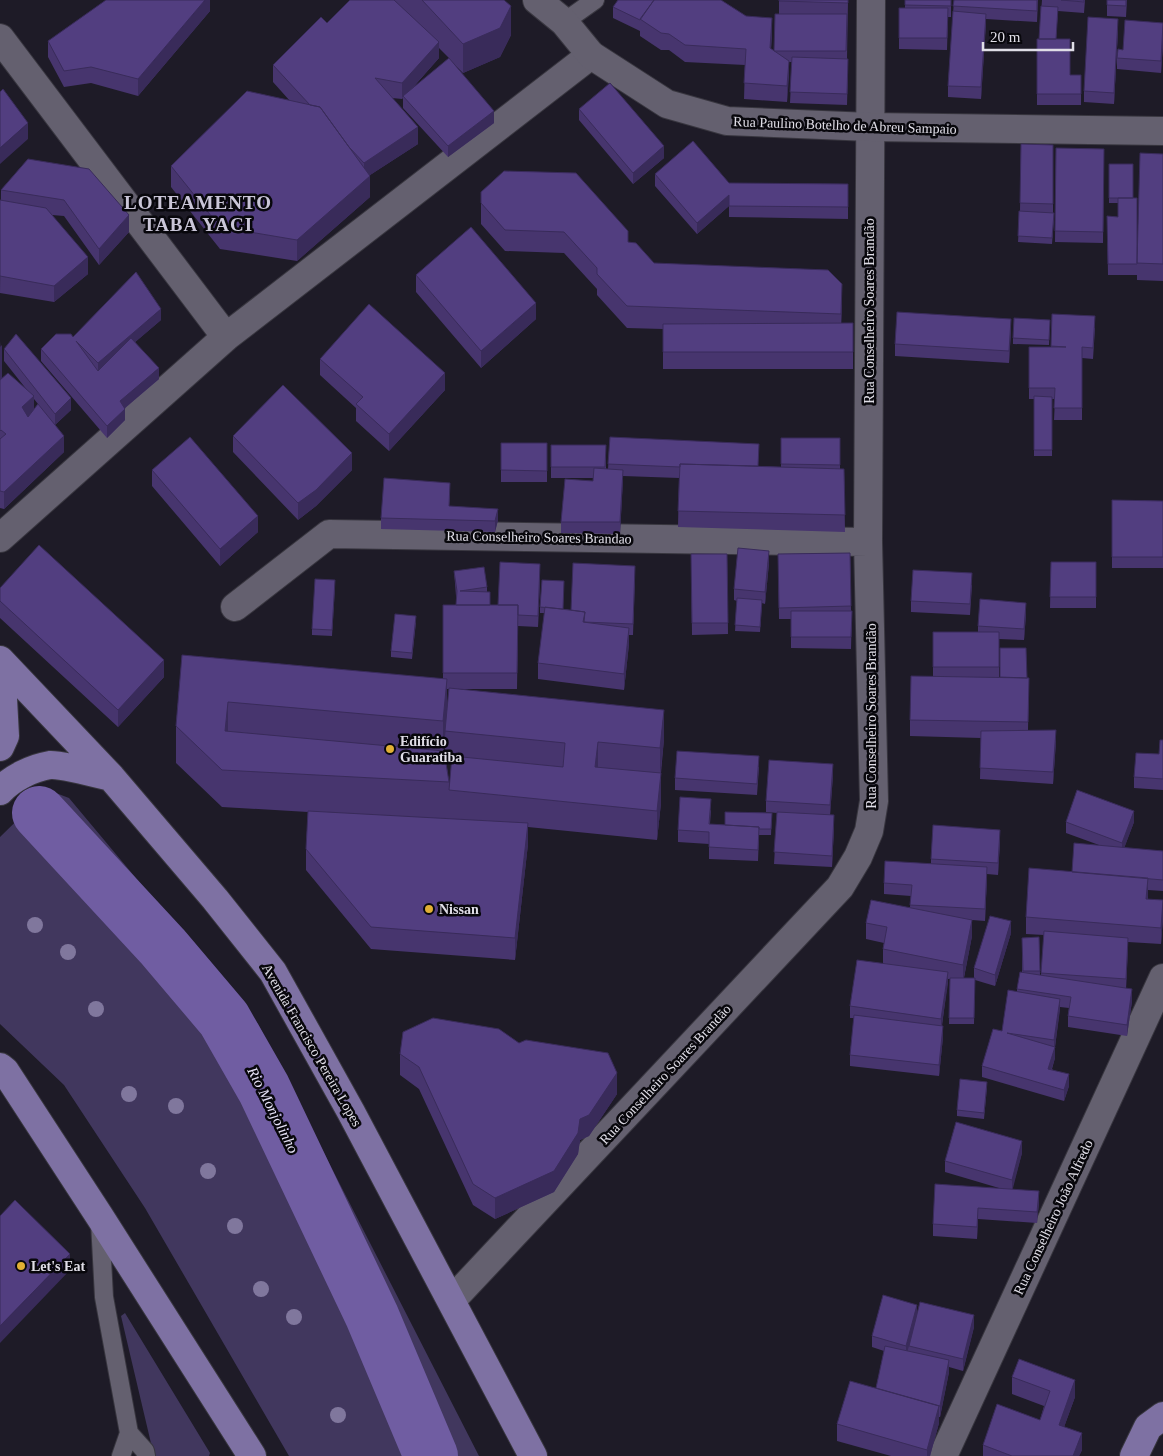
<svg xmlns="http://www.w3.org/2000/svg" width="1163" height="1456" viewBox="0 0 1163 1456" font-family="Georgia,serif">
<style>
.green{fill:#41375e}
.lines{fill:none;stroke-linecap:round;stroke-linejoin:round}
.river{stroke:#705da2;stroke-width:54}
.service-casing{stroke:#38363f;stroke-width:20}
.minor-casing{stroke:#38363f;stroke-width:30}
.tertiary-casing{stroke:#38363f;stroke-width:30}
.primary-casing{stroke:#38363f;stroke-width:30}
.service{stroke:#64606f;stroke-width:18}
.minor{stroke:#64606f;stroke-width:28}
.tertiary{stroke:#64606f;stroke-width:28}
.primary{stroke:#7e71a3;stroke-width:28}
.tree{fill:#80779d}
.wall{fill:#47356e;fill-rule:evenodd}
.shaded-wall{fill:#392b5a}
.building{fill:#523e80;stroke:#392b5a}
.poi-dot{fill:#e1af34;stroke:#08070c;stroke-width:2}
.labels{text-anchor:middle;stroke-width:5;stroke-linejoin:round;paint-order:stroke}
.street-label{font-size:14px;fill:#e0dee7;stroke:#08070c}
.poi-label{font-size:14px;font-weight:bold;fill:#e0dee7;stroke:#08070c;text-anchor:start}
.water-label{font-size:15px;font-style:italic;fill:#e5e1f5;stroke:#08070c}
.district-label{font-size:19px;font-weight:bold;letter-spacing:1px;fill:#cac6d8;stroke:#08070c}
</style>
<rect width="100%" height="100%" fill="#1e1b27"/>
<path class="green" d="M48,790L69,798L258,1024L479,1456H289L145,1208L64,1085L0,1024V837Z
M125,1313L210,1453L209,1456H154L121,1316Z"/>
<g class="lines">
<path class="river" d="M39,813L163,947L224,1019L264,1089L372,1316L431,1456"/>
<defs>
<path id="service" d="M564,22L595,0
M100,1222L104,1297L129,1433L121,1456
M129,1433L145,1451L146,1456"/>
<path id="minor" d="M0,38L226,337
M0,538L226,337L591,55
M235,607L329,534L868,542
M452,1300L840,887L858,857L869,831L874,801L868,542L871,0
M943,1456L1163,978"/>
<path id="tertiary" d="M537,0L564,22L591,55L667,104L727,121L870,127L1163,131"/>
<path id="primary" d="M0,660L111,777L215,899L273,972L351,1112L533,1456
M0,674L2,680L5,736L0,747
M0,791C12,778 32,768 50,765C60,764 99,774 111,777
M0,1067L5,1071L100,1217L252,1456
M1134,1456L1148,1427L1163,1416"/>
</defs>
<use href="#service" class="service-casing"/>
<use href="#minor" class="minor-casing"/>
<use href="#tertiary" class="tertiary-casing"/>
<use href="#primary" class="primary-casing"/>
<use href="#service" class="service"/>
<use href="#minor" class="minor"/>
<use href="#tertiary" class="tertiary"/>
<use href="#primary" class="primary"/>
</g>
<g class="tree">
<circle cx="35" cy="925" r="8"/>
<circle cx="68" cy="952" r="8"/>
<circle cx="96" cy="1009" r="8"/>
<circle cx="129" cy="1094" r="8"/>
<circle cx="176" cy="1106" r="8"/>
<circle cx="208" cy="1171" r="8"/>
<circle cx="235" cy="1226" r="8"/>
<circle cx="261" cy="1289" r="8"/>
<circle cx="294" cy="1317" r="8"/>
<circle cx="338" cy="1415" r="8"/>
</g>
<path class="wall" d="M210,0V11L138,96L91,83L64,87L48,57V41Z
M395,0H504L511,35L500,57L463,73L454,64L494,123L448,157L403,108V98L402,99L392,98L418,144L370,175V197L297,261L220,249L171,187V166L290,101L273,82V65L327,23ZM439,48L449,58L409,92L439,58Z
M779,0H848L847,59L848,70L847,105L790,103L792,62H789L787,102L744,99L745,65L685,62L669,50H661L640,36V31L613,18V7L772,34L771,49L774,51L779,14Z
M905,0H951V17H948L947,50L899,49V8H905Z
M954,0H1038L1037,22L986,19L981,99L948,97V86Z
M1042,0H1085L1084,13L1058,11L1056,39L1070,75H1081V105H1037V39H1039Z
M1107,0H1127L1126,17L1107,16Z
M1163,23V43L1161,73L1117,69V58Z
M1118,30L1114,104L1084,102V91Z
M579,109L664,158L633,184L579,120Z
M1021,144L1053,145V213L1054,219L1052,244L1018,242L1020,211Z
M1056,148L1104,149L1103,243L1055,242Z
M1163,154V281L1137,280V275H1108L1107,216L1118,217V203H1109V164L1133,198L1137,256Z
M28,159L129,232L99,265L64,216L52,215L88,274L54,302L0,293L1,190Z
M655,174L729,183L848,184V219L729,217V206L697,234L655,186Z
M481,192L628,242L654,263L842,305L841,323H853V369H663V329L627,328L597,295V289L564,253L505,251L481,224Z
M416,275L536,319L481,368L416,292Z
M1052,314L1095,328L1093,359L1082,358V420H1054L1055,399H1052V456H1034V399H1029V347H1051Z
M161,320L135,342L159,379L125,408V420L107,438L41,361V349L73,337Z
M1050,320L1049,345L1013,344V338Z
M1011,330L1009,363L895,356V344Z
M0,341L2,379L27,390L4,361V349L71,410L55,425L64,452L4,509L0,508ZM34,399L38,404L34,409Z
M320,359L445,390L389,451L356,421V408L320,375Z
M233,436L352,470L316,506L298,520L233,452Z
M610,437L758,466L781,467V438H840V469H844L845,532L678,527L679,478L623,476L620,534L561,533V522L593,481V478H551V445H606V469H608Z
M501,443H547V482H501Z
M152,470L258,532L220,566L152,486Z
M450,494L449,506L498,520L495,532L381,529V518Z
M1112,500L1163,501V568H1112Z
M850,553L851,611H852L851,649L791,648V619H779L778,554Z
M691,554H727L728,634L692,635Z
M1051,562H1096V608H1050Z
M769,563L765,604L762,603L760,632L735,631L737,601L734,600V589Z
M454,571L487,587V592L490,605H498L540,576L538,627L518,626L517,689H455L664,739L661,773V803L657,840L528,827V844L515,960L371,949L306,870V849L308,812L222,807L176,763V726L182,655L443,679V605H456V596ZM447,689H449L447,710ZM445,738V760L444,752ZM446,761H452L449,790V782Z
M635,578L633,635H629V644L624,690L538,679V663L545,613H540V607L571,610Z
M972,585L970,615L911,612V601Z
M335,586L332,636L312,635V629Z
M0,588L164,677L118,727L0,618Z
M1026,614L1024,640L999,639V677L1029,678L1028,730L1056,741L1053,784L980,779L981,738L910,736V720L933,676V632H978V626Z
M416,622L412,659L391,657V651Z
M1163,740V790L1134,788V777L1159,754Z
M759,767L757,795L675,790V778Z
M833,775L830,815L834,827L832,867L774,864L777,813L766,812V801Z
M711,810L710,824L725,825L772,813L771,835H759L758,861L709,859V844L678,842V830Z
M1066,822H1134L1124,848L1163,851V891L1148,890V899L1163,917L1161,944L1128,942L1126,988L1132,1001L1127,1036L1068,1027V1016L1069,1008L1060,1007L1055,1047V1058L1052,1069L1069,1086L1064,1101L982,1077V1066L1002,1031L1017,992V989L1022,973V938L1039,937L1040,975H1041L1044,935L1026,934V917L1099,845L1066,833Z
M1000,841L998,875L987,874L985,921L972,920V936L964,978H974V968L1011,933L995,986L975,980L974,1024H949L950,979H948L942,1026L943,1037L939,1076L850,1066V1055L854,1018H850V1006L883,964V949L884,943L866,939V923L910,907L911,896L884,894V883L931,864V859Z
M519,1043L617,1094L589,1136L580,1140L578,1154L554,1192L495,1219L473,1205L419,1089L400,1075V1054Z
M987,1087L984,1119L957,1116V1110Z
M1022,1153L1012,1189L1039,1202L1037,1223L978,1219L977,1239L933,1236V1224L999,1188L945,1172V1161Z
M917,1312L974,1327L963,1371L949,1367V1372L940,1417H939V1423L930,1456H891L837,1441V1424L876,1388L884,1351L872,1347V1336Z
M1012,1377L1075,1397L1064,1427L1082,1450L1079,1456H983V1445L1040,1420L1044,1406L1012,1394Z"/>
<path class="shaded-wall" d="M205,0H210V11L138,96V79Z
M511,6V35L500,57L463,73V44Z
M986,14V25L981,99V87Z
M772,18V34L770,64V48Z
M1118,19V30L1114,104V93Z
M1163,32V43L1161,73V61Z
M439,42V58L404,97L403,96L402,99V83Z
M789,61V78L787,102V86Z
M494,111V123L448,157V146Z
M28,123V139L0,164V148Z
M418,127V144L364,179V163Z
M664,146V158L633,184V173Z
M370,176V197L297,261V240Z
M729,195V206L697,234V223Z
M129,215V232L99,265V249Z
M88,257V274L54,302V286Z
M842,284V305L841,335V314Z
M536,303V319L481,368V351Z
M161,309V320L98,374V363Z
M1011,319V330L1009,363V351Z
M2,345V382L0,384V347Z
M159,368V379L120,412V401Z
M445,373V390L389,451V434Z
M34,396V413L22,423V407Z
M71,398V410L55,425V414Z
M125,409V420L107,438V426Z
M64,436V452L4,509V492Z
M352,453V470L316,506L298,520V503Z
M623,470V481L620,534V522Z
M498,509V520L495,532V521Z
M258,516V532L220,566V549Z
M769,551V563L765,604V592Z
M540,564V576L538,627V616Z
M1026,603V614L1024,640V629Z
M629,628V644L624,690V674Z
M164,660V677L118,727V710Z
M447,679V716L443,758V721Z
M228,702V739L225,731Z
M664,710V739L660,777V748Z
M1056,730V741L1053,784V772Z
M598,742V772L595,767Z
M833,764V775L830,816V805Z
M661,773V803L657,840V811Z
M1134,811V822L1122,854V843Z
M834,815V827L832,867V856Z
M528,823V844L515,960V938Z
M1000,830V841L998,875V863Z
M987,867V878L985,921V909Z
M1148,878V895L1146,915V899Z
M1163,900V917L1161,944V928Z
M972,920V936L963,982V965Z
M1011,921V933L995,986V975Z
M1128,938V949L1126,990V979Z
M948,972V984L941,1030V1019Z
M1132,989V1001L1127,1036V1025Z
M1060,999V1010L1055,1047V1058L1048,1080V1069L1054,1049V1040Z
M943,1026V1037L939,1076V1065Z
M617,1073V1094L589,1136L580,1140L578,1154L554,1192L495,1219V1198L580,1119Z
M1069,1074V1086L1064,1101V1090Z
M1022,1141V1153L1012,1192V1180Z
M1039,1191V1202L1037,1223V1212Z
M978,1208V1219L977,1239V1227Z
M70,1254V1270L0,1343V1326Z
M917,1305V1316L906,1357V1346Z
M974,1315V1327L963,1371V1359Z
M949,1360V1372L940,1417V1406Z
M1075,1380V1397L1059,1441V1425Z
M939,1406V1423L930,1456H927V1450Z
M1082,1433V1450L1079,1456H1073Z"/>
<path class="building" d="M106,0H205L138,79L91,67L64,71L48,41Z
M350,0H394L439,42L402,83L375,78L418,127L364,163L349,147L320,107L310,105L273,65L321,17L327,23Z
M422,0H504L511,6L500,28L463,44Z
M618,0H654L640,20L613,7Z
M654,0H721L746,16L772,18L770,48L789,61L787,86L744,83L746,49L685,45L669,34L661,33L640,19Z
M779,0H848V3L779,1Z
M905,0H951V6L905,5Z
M954,0H1037V11L953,6Z
M1061,0H1084V2Z
M1107,0H1126V6L1107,5Z
M1041,6L1058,7L1056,39H1039Z
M899,8H948L947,38H899Z
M953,11L986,14L981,87L948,86Z
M775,14H847L846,51H774Z
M1088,17L1118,19L1114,93L1084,91Z
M1125,20L1163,23L1161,61L1117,58L1118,49L1123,50Z
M1037,39H1070V75H1081V94H1037Z
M792,57L848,59L847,94L790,92Z
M449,58L494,111L448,146L403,96Z
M610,83L664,146L633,173L579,109Z
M3,89L28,123L0,148V92Z
M247,91L320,107L370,176L297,240L220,227L171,166Z
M693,141L729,183L848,184V207L729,206V195L697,223L655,174Z
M1021,144L1053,145V204L1020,203Z
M1056,148L1104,149L1103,232L1055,231Z
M1140,153L1163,154V264L1137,263Z
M28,159L89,169L129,215L99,249L64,200L1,190Z
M1109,164H1133V198H1109Z
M504,171L576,173L628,231V242L636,243L654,263L828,270L842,284L841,314L627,306L597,274V268L564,232L505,230L481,203V192Z
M1118,198H1137V264H1108L1107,216L1118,217Z
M0,200L46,208L88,257L54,286L0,276Z
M1019,211L1054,213L1052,238L1018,236Z
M471,227L536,303L481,351L416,275Z
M136,272L161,309L98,363L76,341L98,371L131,338L159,368L120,401L125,409L107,426L41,349L56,334H71L73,337Z
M369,304L445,373L389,434L356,404L363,397L320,359Z
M897,312L1011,319L1009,351L895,344Z
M1052,314L1095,316L1093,348L1082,347V408H1054L1055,388H1029V347H1066L1051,346Z
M1014,318L1050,320L1049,340L1013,338Z
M853,323V352H663V324Z
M16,334L71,398L55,414L4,349Z
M8,373L34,396L22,407L28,417L38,404L64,436L4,492L0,491V439L6,434L1,430L0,431V380Z
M283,385L352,453L316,490L298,503L233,436Z
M1034,396L1052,397V450H1034Z
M190,437L258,516L220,549L152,470Z
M610,437L759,444L758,466L680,464V467L608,464Z
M781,438H840V465L781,464Z
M501,443H547V471L501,470Z
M551,445H606L605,467H551Z
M680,464L844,469L845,515L678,511Z
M594,468L623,470L620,522H561L565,479L593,481Z
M384,478L450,483L449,506L498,509L495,521L381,518Z
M1112,500L1163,501V557H1112Z
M39,545L164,660L118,710L0,601V588Z
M738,548L769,551L765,592L734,589Z
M850,553L851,606L779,608L778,554Z
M691,554H727L728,623H692Z
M500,562L540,564L538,616L518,615V605H498Z
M1051,562H1096V597H1050Z
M573,563L635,566L633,624L584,622L585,612L571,610Z
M484,567L487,587L460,591L490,592V605H456L457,591L454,571Z
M913,570L972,573L970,604L911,601Z
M315,579L335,580L332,630L312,629Z
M542,580L564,581L563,609L540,607Z
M737,598L762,600L760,627L735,625Z
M980,599L1026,603L1024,629L978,626Z
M443,605H518L517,673H443Z
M545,607L585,612L583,622L629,628L624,674L538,663Z
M791,611H852L851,637H791Z
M395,614L416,616L412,653L391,651Z
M933,632H999V667H933Z
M1000,648H1026L1027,678L1000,677Z
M182,655L447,679L443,721L228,702L225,731L444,751L449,782L222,770L176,726Z
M911,676L1029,678L1028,722L910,720Z
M449,688L664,710L660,748L598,742L595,767L661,773L657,811L449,790L452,756L563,767L565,743L445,731Z
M1056,730L1053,772L980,768L981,731Z
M1160,740H1163V779L1134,777L1136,753L1159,754Z
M677,751L759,756L757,784L675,778Z
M769,760L833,764L830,805L766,801Z
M1077,790L1134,811L1122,843L1066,822Z
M680,797L711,799L709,824L759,827L758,850L709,847V832L678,830Z
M308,811L528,823L515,938L371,927L306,849Z
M725,812L772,813L771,829H759V827L725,825Z
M777,812L834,815L832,856L774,852Z
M933,825L1000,830L998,863L931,859Z
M1074,843L1163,851V880L1072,872Z
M885,861L987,867L985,909L910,905L912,885L884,883Z
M1029,868L1148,878L1146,899L1163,900L1161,928L1026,917Z
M871,900L972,920L963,965L883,949L887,927L866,923Z
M990,916L1011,921L995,975L974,968Z
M1044,931L1128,938L1126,979L1041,973Z
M1039,937L1040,971H1023L1022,938Z
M857,960L948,972L941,1019L850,1006Z
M1020,972L1132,989L1127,1025L1068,1016L1071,997L1017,989Z
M950,978H975L974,1018H949Z
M1008,990L1060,999L1054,1040L1007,1033L1055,1047L1048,1069L1069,1074L1064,1090L982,1066L993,1029L1002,1031Z
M854,1015L943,1026L939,1065L850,1055Z
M433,1018L499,1029L519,1043L526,1040L608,1053L617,1073L589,1115L580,1119L578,1133L554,1171L495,1198L473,1184L419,1067L400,1054L403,1032Z
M960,1079L987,1082L984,1113L957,1110Z
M956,1122L1022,1141L1012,1180L945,1161Z
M935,1184L1039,1191L1037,1212L978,1208L977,1227L933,1224Z
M15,1200L70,1254L0,1326V1216Z
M883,1295L917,1305L906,1346L872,1336Z
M920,1302L974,1315L963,1359L909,1346Z
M885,1346L949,1360L940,1406L876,1388Z
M1019,1359L1075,1380L1059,1425L1082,1433L1073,1456H1012L983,1445L997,1404L1040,1420L1050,1391L1012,1377Z
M850,1381L939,1406L927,1450L837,1424Z"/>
<g class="poi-dot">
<circle cx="390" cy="749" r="5"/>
<circle cx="429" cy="909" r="5"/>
<circle cx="21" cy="1266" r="5"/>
</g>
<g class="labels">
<g class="street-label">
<text transform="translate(845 125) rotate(2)" y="5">Rua Paulino Botelho de Abreu Sampaio</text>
<text transform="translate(869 311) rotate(-90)" y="5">Rua Conselheiro Soares Brandão</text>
<text transform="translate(539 537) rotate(1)" y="5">Rua Conselheiro Soares Brandao</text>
<text transform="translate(871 716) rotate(-90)" y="5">Rua Conselheiro Soares Brandão</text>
<text transform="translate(312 1045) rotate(60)" y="5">Avenida Francisco Pereira Lopes</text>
<text transform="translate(665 1074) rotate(-47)" y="5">Rua Conselheiro Soares Brandão</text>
<text transform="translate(1053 1217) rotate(-65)" y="5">Rua Conselheiro João Alfredo</text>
</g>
<g class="poi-label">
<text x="400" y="746">Edifício<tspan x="400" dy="16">Guaratiba</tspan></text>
<text x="439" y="914">Nissan</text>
<text x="31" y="1271">Let's Eat</text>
</g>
<g class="water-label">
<text transform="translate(273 1110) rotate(63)" y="5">Rio Monjolinho</text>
</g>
<g class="district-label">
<text x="198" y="209">LOTEAMENTO<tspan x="198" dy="22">TABA YACI</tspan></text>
</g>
</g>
<path d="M983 42v8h90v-8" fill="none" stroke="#e0dee7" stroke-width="2.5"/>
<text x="990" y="42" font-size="15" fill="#e0dee7" stroke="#08070c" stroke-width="4" paint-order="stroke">20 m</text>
</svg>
